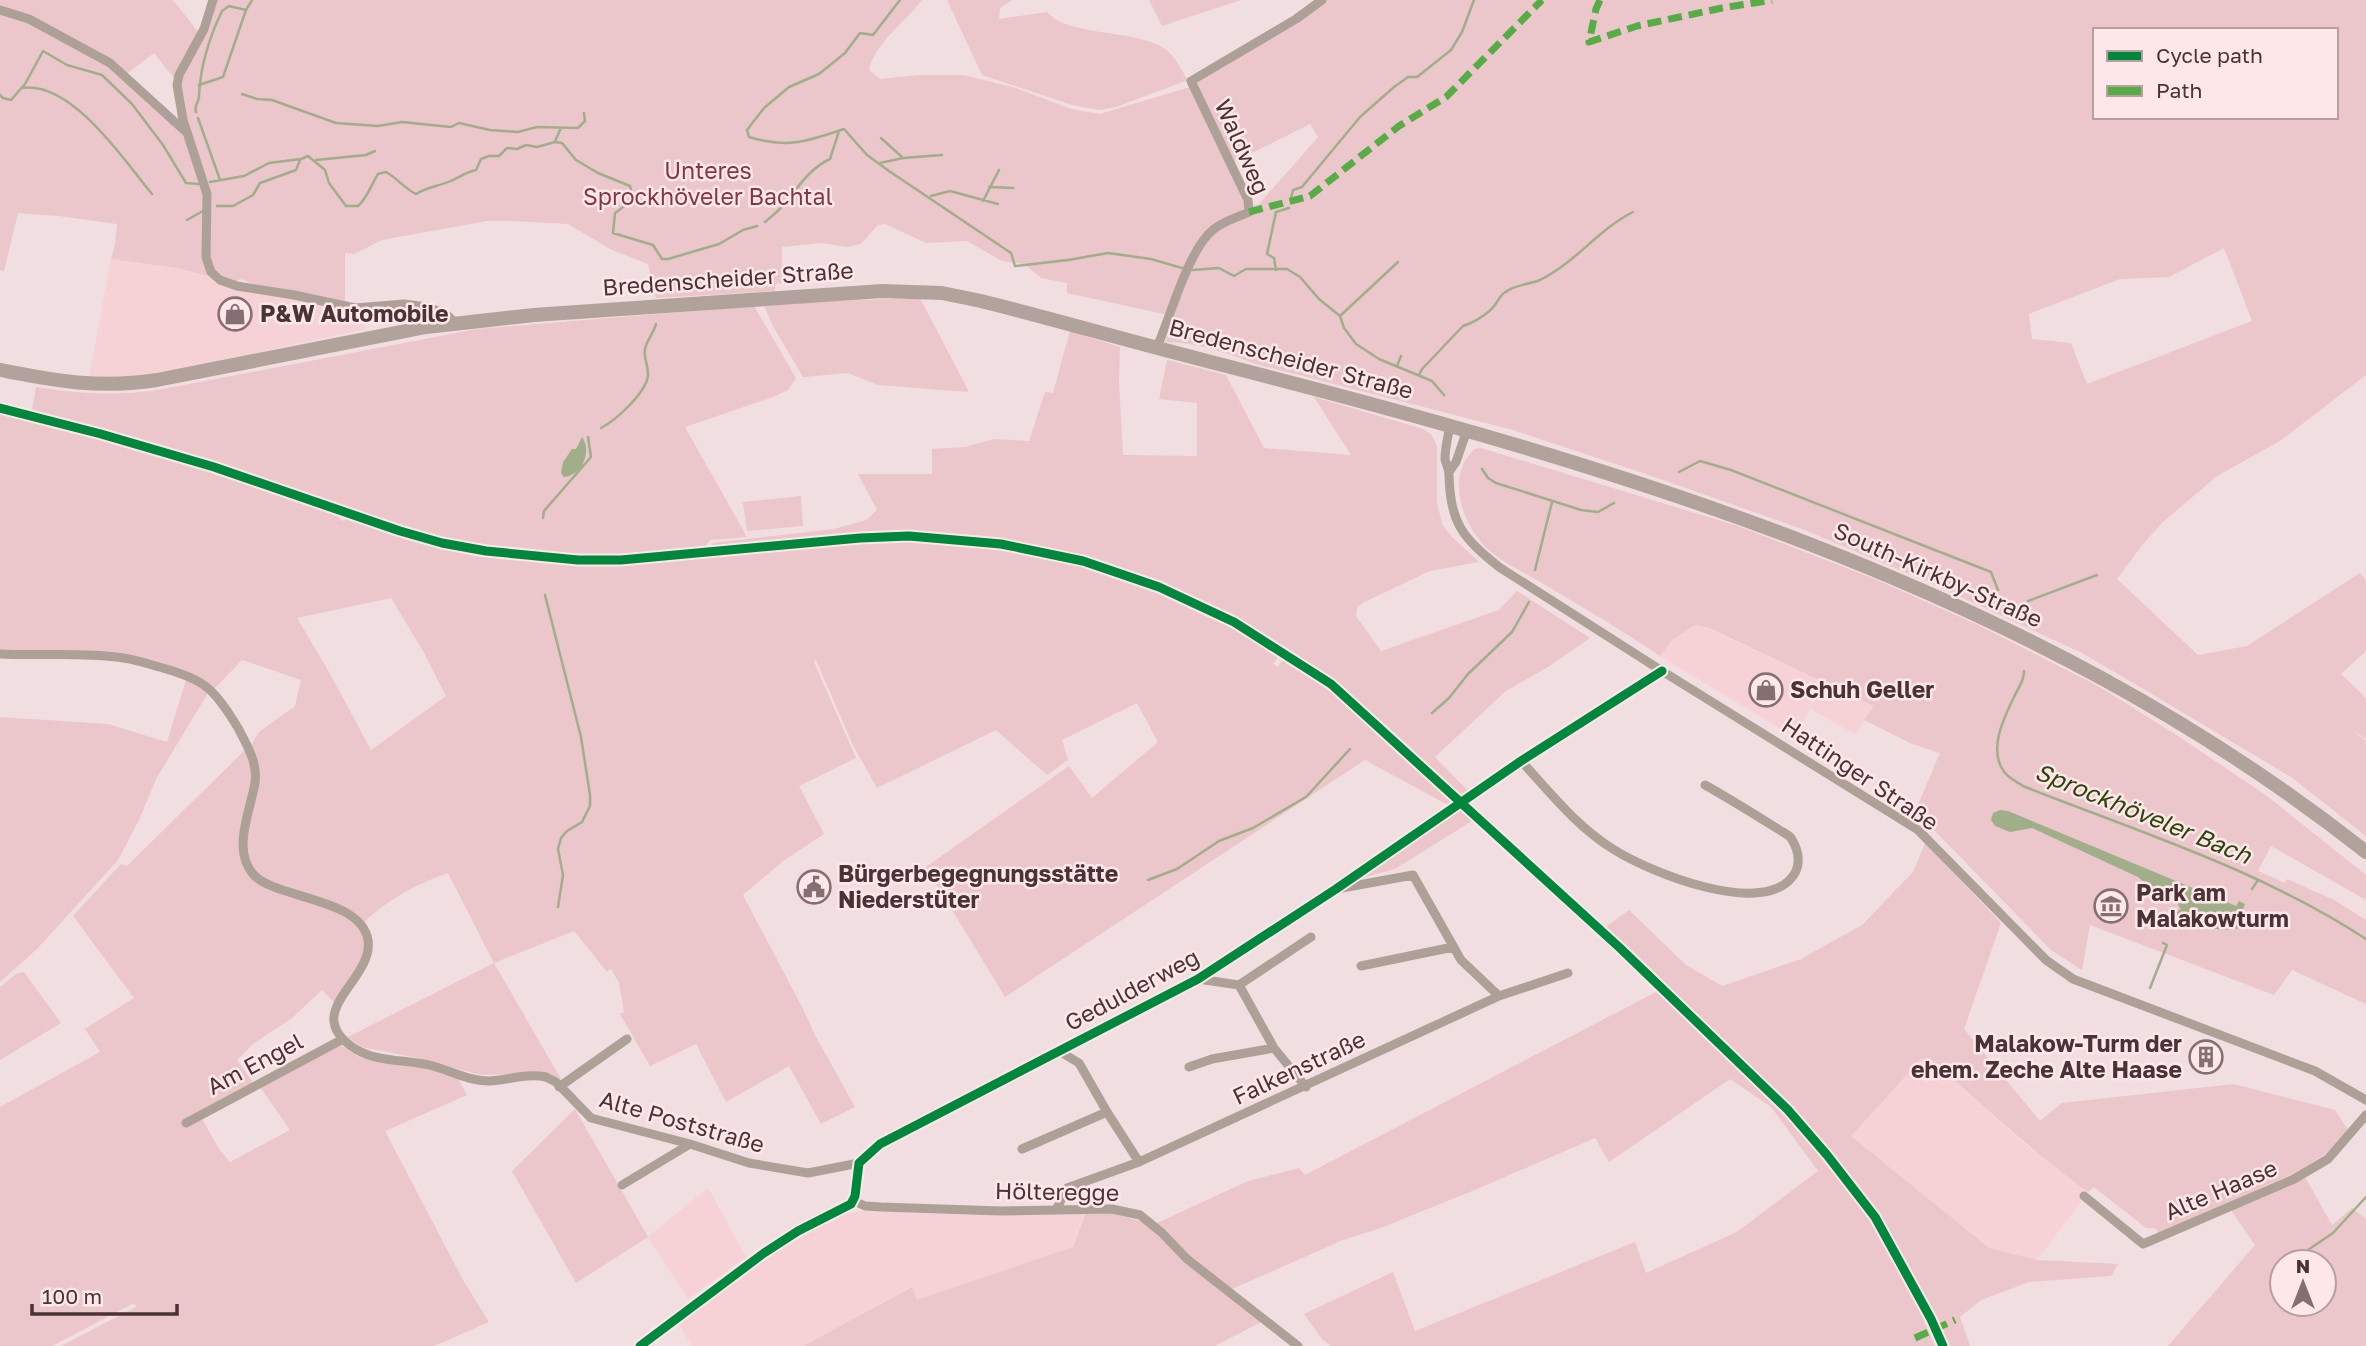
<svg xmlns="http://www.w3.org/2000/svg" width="2366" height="1346" viewBox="0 0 2366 1346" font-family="'Golos Text',sans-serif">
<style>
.built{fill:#f6d1d6}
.green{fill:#ebc6ca;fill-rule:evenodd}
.water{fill:#a1ae8a}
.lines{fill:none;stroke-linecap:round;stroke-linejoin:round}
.stream{stroke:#a1ae8a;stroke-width:2.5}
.street{stroke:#ada097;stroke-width:9}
.primary{stroke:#b1a29c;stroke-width:14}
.quiet{stroke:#56ac45;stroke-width:7;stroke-dasharray:14 7;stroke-linecap:butt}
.cycleway-casing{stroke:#fee7e9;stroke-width:13}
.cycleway{stroke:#00873e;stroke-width:9}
.labels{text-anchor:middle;stroke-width:5;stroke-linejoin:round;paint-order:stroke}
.street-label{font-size:23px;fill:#493336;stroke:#fee7e9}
.park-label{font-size:23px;fill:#853545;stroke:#fee7e9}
.poi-label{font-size:23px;font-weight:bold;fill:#493336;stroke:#fee7e9;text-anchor:start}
.water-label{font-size:24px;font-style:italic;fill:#2c450a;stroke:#fee7e9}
</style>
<rect width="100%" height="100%" fill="#f1dee0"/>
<path class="built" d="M111,259L177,268L220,277L260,290L328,303L362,312L365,329L157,374L89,378Z
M1695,625L1709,629L1875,706L1855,734L1810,709L1793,736L1660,656L1672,640Z
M1921,1059L1932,1060L2019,1139L2088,1192L2037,1260L1989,1248L1850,1136Z
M708,1188L746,1257L688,1299L648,1237Z
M862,1211L997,1215L1084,1214L1073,1247L917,1301L912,1286L803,1346H692L678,1323L764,1257L839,1215Z"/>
<path class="green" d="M0,0H173L199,33L181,72L194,53L214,0H922C906,21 874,44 869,70L880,79L920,75H963L1016,88L1071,109L1100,114L1190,87L1246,201L1247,211L1211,230L1250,214L1253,206L1259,204L1318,137L1310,124L1232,163L1194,81L1296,21L1325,0H2366V375L2280,441L2217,476L2162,523L2143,544L2117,579L2198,655L2247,646L2360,573L2366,580V651L2341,674L2366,698V739L2350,728L2366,741V836L2291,777L2140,687L2082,653L1924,580L1802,529L1646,474L1513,430L1256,364C1227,353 1197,342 1165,342L1173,316L1067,293V283L1041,278L1024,264L1002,261L967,241L926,243L885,224L878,225L861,244L847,247L822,243L782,247V283L775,284V291L656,298L648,264L612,250L568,224L512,221H487L382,240L354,254L345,253V303L261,287L241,279L235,282L177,268L111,259L115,245L117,224L59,216L18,213L4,271L0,270V11L30,20L110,65L140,91L186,139L176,97V81L154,53L125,75C92,46 42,21 0,9ZM2095,30H2336V117H2095ZM2224,248L2252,321L2087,384L2071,343L2032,339L2029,314L2120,279L2169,277Z
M947,0H1012L1000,8L999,19L1047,12C1068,37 1137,29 1165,49C1176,57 1181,70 1188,80L1116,107L1099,110L1072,105L982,75Z
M1149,0H1241L1162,26Z
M920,298L969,392L878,385L848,373L803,377L773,326L764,306L828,301Z
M754,306L796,378L788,390L773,397L685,427L747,537L710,540L703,551C630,558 558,561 485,548C392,532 306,492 216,463C156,443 94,428 32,411L36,387C82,394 111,396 158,390L477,329Z
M1070,331L1120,347L1119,382L1123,455L1197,456V403L1159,399L1167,360L1226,375L1264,448L1351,455L1314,397L1423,429L1431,434L1437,446V502L1442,524L1451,536L1479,562L1430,571L1362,603L1357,608L1356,616L1381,651L1499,610L1517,591L1590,638L1548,667L1506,691L1435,757L1469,792L1462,797C1423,759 1383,721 1341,686C1318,667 1291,652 1266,637C1157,573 1040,539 914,534C845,531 776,545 708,550L713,543L834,529L866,520L877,510L858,474H932V449L965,447L994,439L1029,441L1045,392L1053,393Z
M0,411L90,434L210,469L341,515L339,519L344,521L347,516C402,534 459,553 517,558C630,569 745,550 858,542V539C905,539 955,539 1002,547C1054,556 1114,570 1161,591C1202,610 1241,631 1280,654L1273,664L1278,667L1285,656L1330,687L1454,800L1448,805L1365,760L1005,997L926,867L1069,766L1092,798L1158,742L1137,703L1062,740L1068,760L1047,775L996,730L877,788L853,745L816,660L814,662L856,758L799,786L824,834L783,861L743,895L803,1009L815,1035L855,1107L821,1124L789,1066L726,1102L696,1044L650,1066L620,1014L624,1012L619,983L611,969L607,972L574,931L494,963L561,1079L547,1073L481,1075L418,1058L361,1047L348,1037L494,963L448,873C416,884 387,900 363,923L264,880L250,864L246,840L255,796L251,745L259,732L295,706L301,680L242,660L215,688C148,647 75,654 0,651ZM391,598L423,651L446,696L371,750L329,672L297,618Z
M1481,448L1738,526L1877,580L1978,625L2098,686L2175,734L2267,796L2366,875V900L2271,846L2258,871L2285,883L2287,879L2334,900L2366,920V1004L2292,970L2274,995L2090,925L2082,970L2051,950L1931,827L1914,814L1940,753L1912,744L1864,720L1874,706L1709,628L1695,625L1672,640L1660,656C1622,630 1582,607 1542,583C1525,573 1506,564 1491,552C1464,530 1443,476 1475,449Z
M801,496L803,526L747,531L743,502Z
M186,680L208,693L156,779L139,820L118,860L37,949L0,982V717L108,724L167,742Z
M246,749L253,776L244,824L246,870L259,884L323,904L355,922L368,941L364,957L335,1003L322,990L291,1019L254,1043L237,1060L254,1084L202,1119L219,1149L230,1162L290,1130L260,1087L339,1044L359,1057L432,1069L457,1077L467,1095L385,1131L463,1280L489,1322L434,1346H61L136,1307L134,1303L52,1346H0V1107L100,1052L85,1029L134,998L73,916L121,864L127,866Z
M1461,805L1475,819L1395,869L1351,881Z
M1925,843L2001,923L1964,1029L2040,1121L2062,1103L2234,1084L2335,1110L2348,1130L2327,1153L2299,1171L2159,1234L2155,1228H2146L2094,1187L2088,1192C2033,1152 1983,1106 1932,1060L1921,1059L1851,1136L1989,1248L2037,1260L2118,1264L2111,1276L2029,1282L1981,1300L1960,1317L1970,1346H1946L1935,1318L1874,1209L1830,1152L1693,1012L1603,929L1629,910L1686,965L1722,986L1801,959L1862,925L1913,872Z
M24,972L61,1023L0,1060V987L16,974Z
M1660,990C1732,1059 1822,1137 1874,1221C1898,1261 1917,1304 1935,1346H1331L1322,1339L1304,1314L1393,1272L1415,1331L1635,1242L1646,1273L1737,1232L1818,1171L1771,1107L1730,1079L1609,1162L1595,1138L1477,1189L1378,1229L1343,1240L1232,1289L1190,1257L1155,1224L1248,1181L1299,1168L1305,1175Z
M575,1109L648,1237L576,1283L512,1171Z
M2305,1177L2332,1225L2352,1208L2366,1219V1346H2168L2255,1245L2231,1210ZM2282,1262H2324V1304H2282Z
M1112,1213L1140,1221L1261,1322L1215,1346H803L912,1287L917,1300L1073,1247L1085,1214Z"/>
<path class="water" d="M582,437C592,451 583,475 564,477L561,473L563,462L572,449H576Z
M2000,810L2008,811L2236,906L2239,901L2245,904L2243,909L2247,914L2246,924C2232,936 2197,928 2185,914C2179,909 2178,901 2171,897C2160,890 2148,886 2138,877L2032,828L2010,832L1995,826L1991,820L1993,813Z"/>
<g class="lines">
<path class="stream" d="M900,0L873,35L860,33L845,53L819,74L789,87L764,108L747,130L749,137C788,149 808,141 844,129L867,155L889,171L1011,253L1015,266L1068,260L1108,253L1151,259L1182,268
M199,85L223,77L246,10
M22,88C71,80 124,160 152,194
M242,94L257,99L272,100L336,123L378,126L402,122L451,127L459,123L490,130L518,132L537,127L578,128L585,121L584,113
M0,95L3,98L11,100L25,84L43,51L67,65L102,75L132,104L163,145L186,183L199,184
M196,112C194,105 198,104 199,97C200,67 209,38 222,11L229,6L246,10L252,0
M198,118L220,180
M881,138L902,157
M555,141L561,128
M316,160L366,155L375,151
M880,163L903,158L942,155
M210,182L244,176L269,163L301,159L308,156L325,170L329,183L346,206H358C368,197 371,185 378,174L386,172C397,178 404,188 416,194C428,186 442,186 455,179C463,175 467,172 476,170L481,159L489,156H499L507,148L517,149L526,145L537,147L555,142L562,143L576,160L598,173L630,186C635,200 626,205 615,213L613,233L653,245L662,259H668L719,244L743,230L757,226
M989,187L1013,188
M931,196L950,191L998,204
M1291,198L1293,190L1302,187L1360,117L1394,87L1408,77H1417L1451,50L1462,32L1474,0
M983,201L999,170
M217,206H233L253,195L260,183L296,170L300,160
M187,220L203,211
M765,222C772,216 780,210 786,202C800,185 809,169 830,159L839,131
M1192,270L1219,268L1234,276L1246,269H1287L1300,277L1319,299L1340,316L1344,328L1356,344L1379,359L1432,381L1444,395
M1276,270L1274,258L1267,254L1276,212L1289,208
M670,277L671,288
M1340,316L1398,262
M1397,366L1401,356
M1419,375L1422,369L1463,326C1473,323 1488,314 1494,306C1498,301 1500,296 1504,293C1515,284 1528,285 1540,280C1575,263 1599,229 1633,212
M601,428C616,420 645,394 648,376C649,366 643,358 645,349C647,339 653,335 656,324
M1482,469L1488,478L1496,483L1581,510L1598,512L1614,503
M1679,472L1700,461L1731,470L1991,572L1998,590
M543,518L544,511L591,457L588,437
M1535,570L1552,502
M545,595L581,737L590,795V806L582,822L567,831L561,838L558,849L563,875L558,907
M2028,601L2097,575
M2024,671C2024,682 2019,686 2015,695C2004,717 1987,751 2005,773C2009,778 2017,782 2023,786C2139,832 2261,870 2366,939
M1432,713L1449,698L1468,674L1512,632L1529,602
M1148,880L1177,869L1219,841L1253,828L1306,797L1350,749
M2252,889L2258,880
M2174,918L2181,910
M2150,988L2167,945L2163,943
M2296,1258L2333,1233L2366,1197"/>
<path class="street" d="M213,0L204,29L179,75L177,85L183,120L207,194L206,257L211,272L220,280L237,286L294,295L355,308L404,304L427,307L446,314L455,323
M0,10L29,19L110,63L186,132
M1157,347C1171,316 1188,249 1214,229C1224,221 1238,217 1249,212L1248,200L1191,81L1296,19L1322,0
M1450,426C1448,436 1445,448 1445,459C1446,464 1449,469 1449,475C1450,523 1462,537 1499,567L1662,671L1918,830L2046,960L2073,979L2315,1071L2366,1100
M1449,472L1456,462L1467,430
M0,654C38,656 79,652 116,657C132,658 147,664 163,668C179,673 197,678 210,690C222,701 230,715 238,728C247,745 258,763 255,783C250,812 232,849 253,874C274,899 361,897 368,940C374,980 302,1010 351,1046C373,1063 407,1059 433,1066C451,1071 469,1081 489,1081C508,1080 527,1073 546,1077L556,1082L591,1118L690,1144L749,1163L808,1173L859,1163
M1521,761C1550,792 1576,826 1613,849C1647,871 1767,921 1795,873C1801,861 1798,849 1791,838C1788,834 1782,832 1778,829C1754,814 1730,799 1705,785
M1342,888L1413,875L1461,960L1499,996
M1361,966L1453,947
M1198,979L1239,985L1274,1048L1306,1087
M1239,985L1311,937
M1059,1051L1079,1063L1107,1112L1139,1162
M1189,1067L1212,1059L1274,1048
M559,1087L627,1039
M186,1123L343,1039
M1022,1149L1107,1112
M622,1185L690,1144
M2084,1196L2143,1244L2294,1179L2328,1159L2366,1115
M854,1201L865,1206L881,1207L1001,1211L1112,1209L1140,1215L1162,1233L1187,1259L1298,1346
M1056,1210L1067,1188L1139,1162L1499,996L1568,973
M640,1346L764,1253L798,1231L851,1204L855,1196L859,1163L880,1144L1198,979L1336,889L1521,761L1662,671"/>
<path class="primary" d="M0,370C59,381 96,389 157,380L426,327L534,315L882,291L942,293L981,301C1057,320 1132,342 1207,361C1616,465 2030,586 2366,852"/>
<path class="quiet" d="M1600,0L1596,9L1589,42L1637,26L1722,8L1772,0
M1249,212L1310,196L1399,126L1446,97L1542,0
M1915,1338L1955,1320"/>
<defs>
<path id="cycleway" d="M0,408L101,434L214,467L400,531L442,543L486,551L578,560H621L860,538L909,536L1001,544L1083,561L1159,587L1234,622L1331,684L1620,948L1788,1110L1827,1155L1875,1217L1931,1319L1943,1346
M640,1346L764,1253L798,1231L851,1204L855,1196L859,1163L880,1144L1198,979L1336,889L1521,761L1662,671"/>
</defs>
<use href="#cycleway" class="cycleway-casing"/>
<use href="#cycleway" class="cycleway"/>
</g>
<defs>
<symbol id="shop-ring" viewBox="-11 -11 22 22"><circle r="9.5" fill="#fee7e9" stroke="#846f72" stroke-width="1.5"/><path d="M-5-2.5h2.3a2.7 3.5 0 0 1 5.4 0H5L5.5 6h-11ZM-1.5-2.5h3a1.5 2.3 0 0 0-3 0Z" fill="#846f72"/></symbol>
<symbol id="civic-ring" viewBox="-11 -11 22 22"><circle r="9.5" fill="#fee7e9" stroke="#846f72" stroke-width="1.5"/><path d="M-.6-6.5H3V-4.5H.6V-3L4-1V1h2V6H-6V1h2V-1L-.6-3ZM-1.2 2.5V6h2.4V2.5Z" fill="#846f72"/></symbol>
<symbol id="museum-ring" viewBox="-11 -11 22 22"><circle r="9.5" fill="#fee7e9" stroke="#846f72" stroke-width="1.5"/><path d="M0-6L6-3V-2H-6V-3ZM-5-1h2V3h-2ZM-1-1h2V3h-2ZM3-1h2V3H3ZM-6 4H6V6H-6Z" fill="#846f72"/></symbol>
<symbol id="building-ring" viewBox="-11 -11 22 22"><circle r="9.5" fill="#fee7e9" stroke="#846f72" stroke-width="1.5"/><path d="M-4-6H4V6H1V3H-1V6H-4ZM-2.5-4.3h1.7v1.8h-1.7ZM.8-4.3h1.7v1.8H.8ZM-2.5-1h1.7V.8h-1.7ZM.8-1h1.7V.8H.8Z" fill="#846f72"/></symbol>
</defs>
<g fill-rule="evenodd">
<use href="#shop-ring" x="216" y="295" width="38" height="38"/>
<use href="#shop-ring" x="1747" y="671" width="38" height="38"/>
<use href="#civic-ring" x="795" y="868" width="38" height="38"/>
<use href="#museum-ring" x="2092" y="887" width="38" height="38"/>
<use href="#building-ring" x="2187" y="1038" width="38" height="38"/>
</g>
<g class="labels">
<g class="street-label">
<text transform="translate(1242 147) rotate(66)" y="8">Waldweg</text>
<text transform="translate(728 279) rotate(-4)" y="8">Bredenscheider Straße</text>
<text transform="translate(1291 359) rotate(15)" y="8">Bredenscheider Straße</text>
<text transform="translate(1938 575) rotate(24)" y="8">South-Kirkby-Straße</text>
<text transform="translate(1860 774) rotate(34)" y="8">Hattinger Straße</text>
<text transform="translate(1132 990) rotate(-28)" y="8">Gedulderweg</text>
<text transform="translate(255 1064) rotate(-28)" y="8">Am Engel</text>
<text transform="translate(1299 1068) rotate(-25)" y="8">Falkenstraße</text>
<text transform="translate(682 1122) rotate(16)" y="8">Alte Poststraße</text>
<text transform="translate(2221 1190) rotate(-23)" y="8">Alte Haase</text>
<text transform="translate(1057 1192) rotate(1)" y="8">Hölteregge</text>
</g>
<g class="park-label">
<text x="708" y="179">Unteres<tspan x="708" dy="26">Sprockhöveler Bachtal</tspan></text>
</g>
<g class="poi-label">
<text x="260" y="322">P&amp;W Automobile</text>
<text x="1790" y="698">Schuh Geller</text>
<text x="838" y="882">Bürgerbegegnungsstätte<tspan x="838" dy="26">Niederstüter</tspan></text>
<text x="2136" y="901">Park am<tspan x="2136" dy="26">Malakowturm</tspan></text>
<text x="2182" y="1052" text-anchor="end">Malakow-Turm der<tspan x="2182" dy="26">ehem. Zeche Alte Haase</tspan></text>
</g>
<g class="water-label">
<text transform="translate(2143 814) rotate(22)" y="8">Sprockhöveler Bach</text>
</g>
</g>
<rect x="2093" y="28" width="245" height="91" fill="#fee7e9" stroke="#b69fa1" stroke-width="2"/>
<rect x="2107" y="51" width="35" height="10" fill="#00873e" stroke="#b69fa1" stroke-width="2"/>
<text x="2156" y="63" font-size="21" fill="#493336">Cycle path</text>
<rect x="2107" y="86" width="35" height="10" fill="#56ac45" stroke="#b69fa1" stroke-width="2"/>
<text x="2156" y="98" font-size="21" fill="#493336">Path</text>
<g transform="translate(2303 1283)"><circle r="33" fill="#fee7e9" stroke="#b69fa1" stroke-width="2"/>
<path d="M0-5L12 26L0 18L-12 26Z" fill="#846f72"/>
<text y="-10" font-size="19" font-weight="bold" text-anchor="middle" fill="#493336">N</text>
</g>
<path d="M32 1304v10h145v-10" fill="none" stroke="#493336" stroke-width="3.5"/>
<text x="42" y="1304" font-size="21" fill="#493336" stroke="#fee7e9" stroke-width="5" paint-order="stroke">100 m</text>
</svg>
